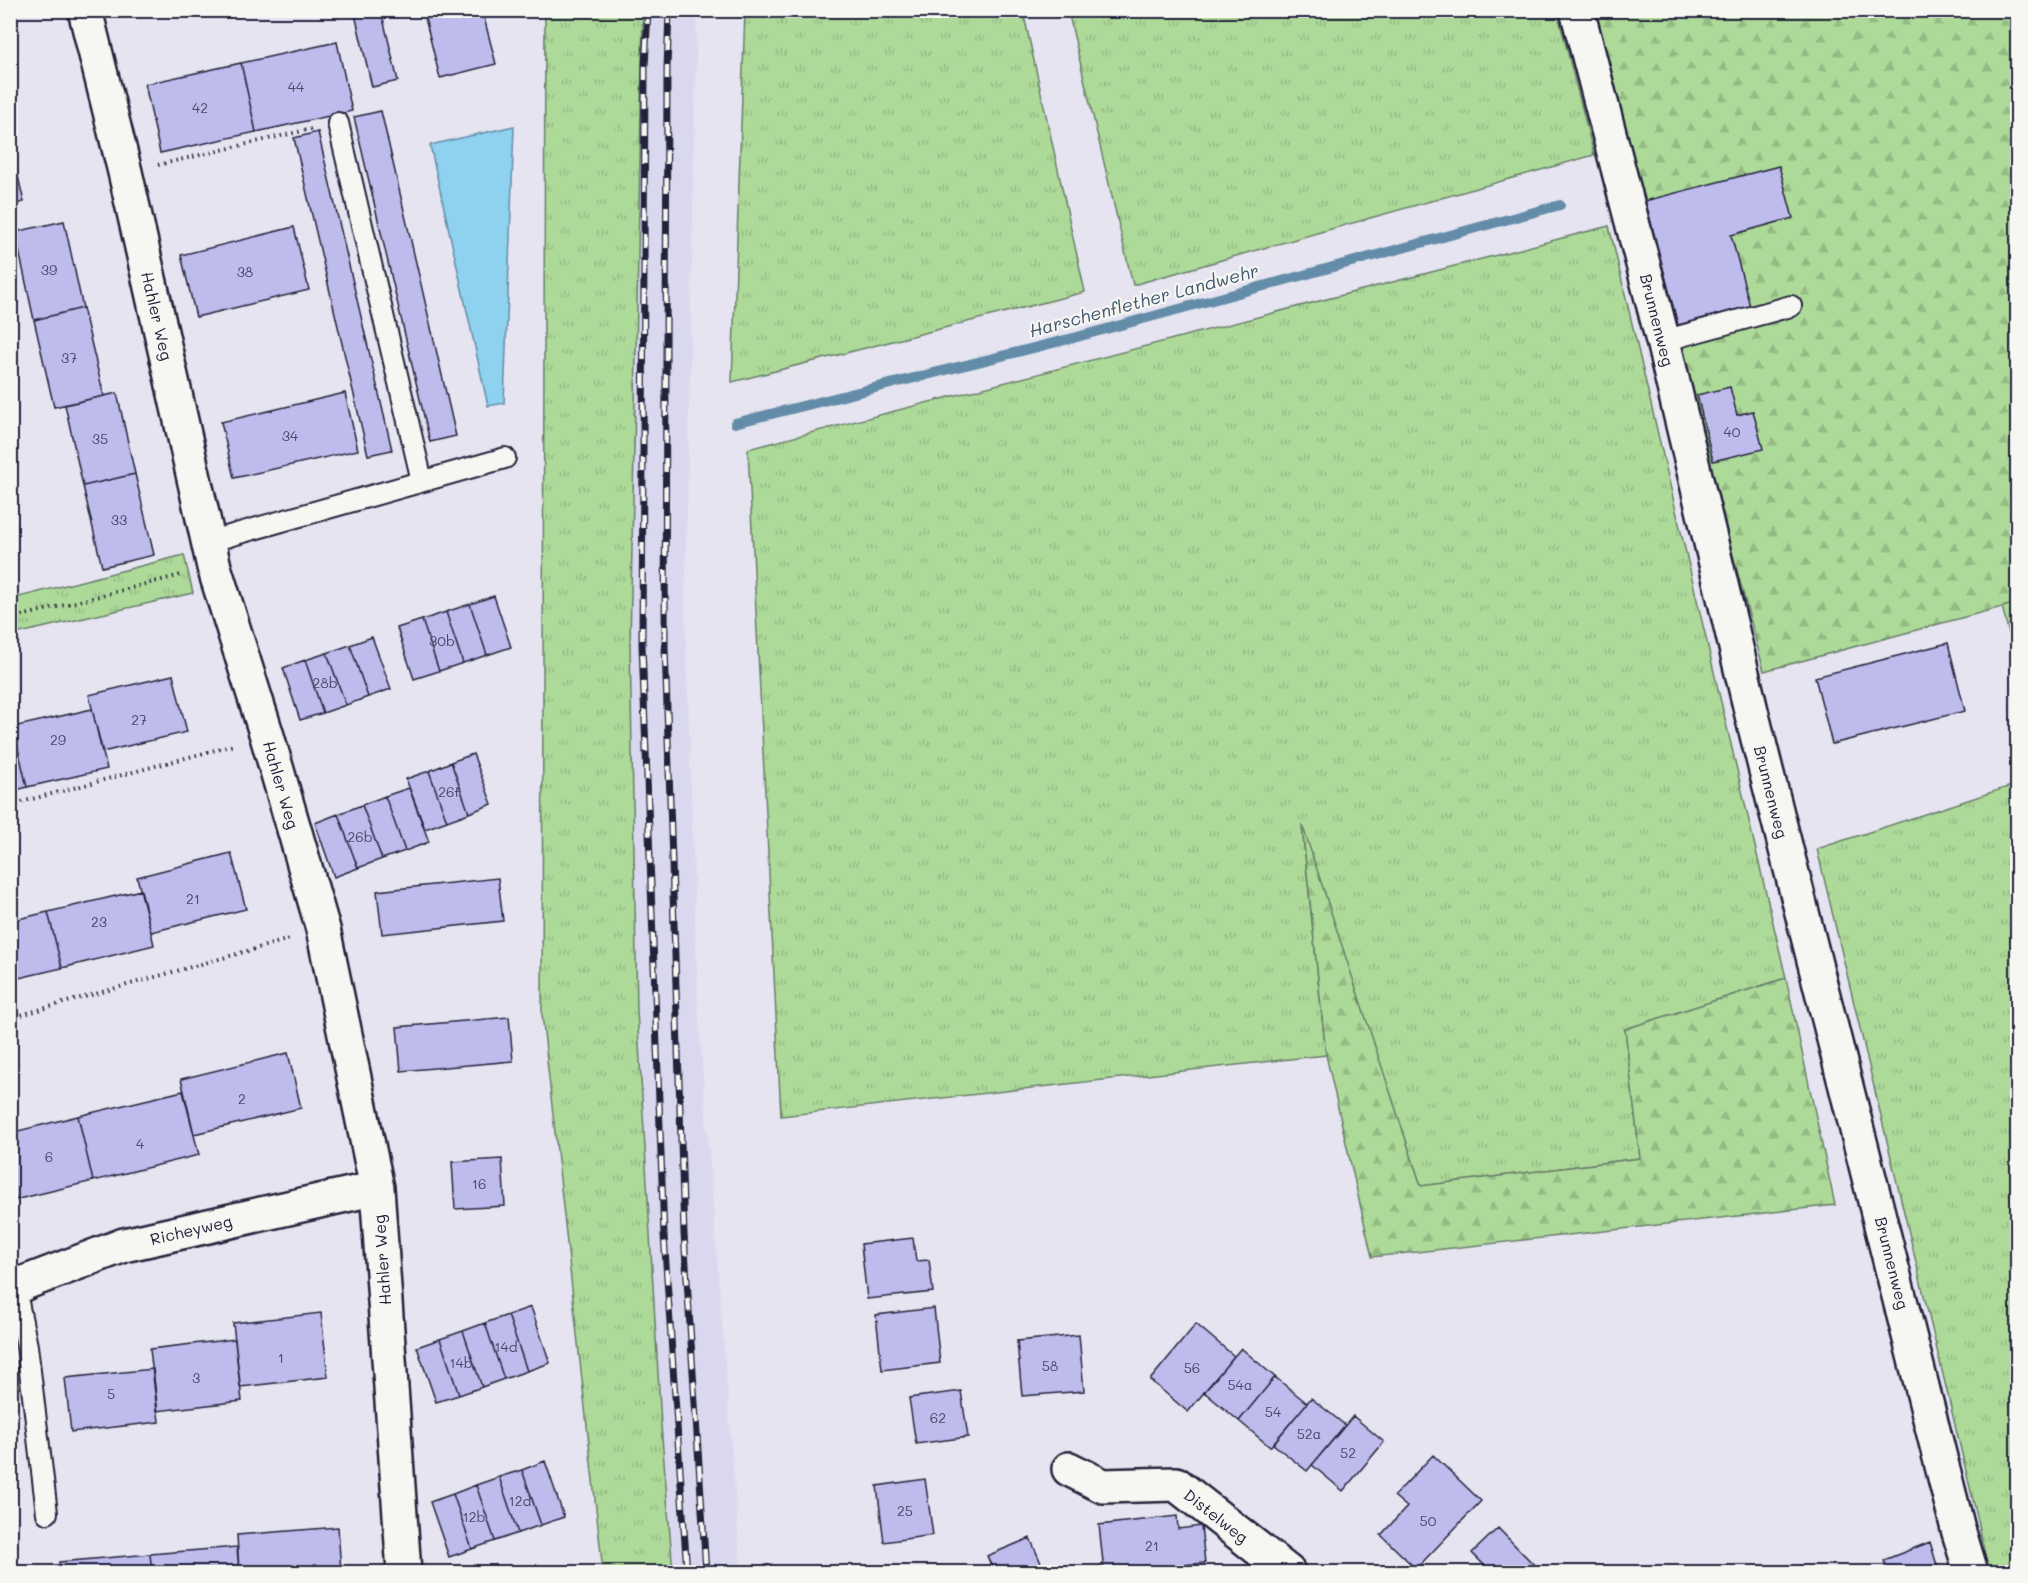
<svg xmlns="http://www.w3.org/2000/svg" width="2028" height="1583" viewBox="0 0 2028 1583" font-family="Mali,sans-serif">
<style>
.built{fill:#d9d8ef}
.grass{fill:url(#grass-tufts);stroke:#687e6a;stroke-width:1.5}
.forest{fill:url(#forest-firs);stroke:#687e6a;stroke-width:1.5}
.water{fill:#8ed2f0;stroke:#638ca8;stroke-width:1.5}
.lines{fill:none;stroke-linecap:round;stroke-linejoin:round}
.stream{stroke:#638ca8;stroke-width:10}
.building{fill:#bebbed;stroke:#22223b;stroke-width:1.5}
.service-casing{stroke:#22223b;stroke-width:24}
.minor-casing{stroke:#22223b;stroke-width:38}
.path{stroke:#22223b;stroke-width:4;stroke-dasharray:1.5 4.5;stroke-linecap:butt}
.service{stroke:#f6f6f2;stroke-width:20}
.minor{stroke:#f6f6f2;stroke-width:33}
.rail-casing{stroke:#22223b;stroke-width:7}
.rail{stroke:#f6f6f2;stroke-width:4.5;stroke-dasharray:14;stroke-linecap:butt}
.labels{text-anchor:middle;stroke-width:4.5;stroke-linejoin:round;paint-order:stroke}
.number-label{font-size:14px;fill:#494868}
.street-label{font-size:16px;fill:#22223b;stroke:#f6f6f2}
.water-label{font-size:18px;font-style:italic;fill:#425771;stroke:#f6f6f2}
</style>
<defs>
<pattern id="grass-tufts" width="24" height="20" patternUnits="userSpaceOnUse" patternTransform="scale(1.5)"><rect width="24" height="20" fill="#adda99"/><path d="M3 7l-1-3M5 7V3M7 7l1-3M15 17l-1-3M17 17v-4M19 17l1-3" fill="none" stroke="#95bb85"/></pattern>
<pattern id="forest-firs" width="22" height="20" patternUnits="userSpaceOnUse" patternTransform="scale(1.5)"><rect width="22" height="20" fill="#adda99"/><path d="M5 1l3.5 6h-7zM16 11l3.5 6h-7z" fill="#95bb85"/></pattern>
</defs>
<rect width="100%" height="100%" fill="#e5e4f0"/>
<filter id="ink" filterUnits="userSpaceOnUse"><feTurbulence type="fractalNoise" baseFrequency=".0167" numOctaves="2"/><feDisplacementMap in="SourceGraphic" scale="12" xChannelSelector="R" yChannelSelector="G"/><feConvolveMatrix kernelMatrix="1 2 1 2 8 2 1 2 1" color-interpolation-filters="sRGB"/></filter>
<g filter="url(#ink)">
<path class="built" d="M643,11H697L685,609L698,1010L741,1572H673L661,1425L637,1010L630,644Z"/>
<path class="grass" d="M545,11H643L630,644L637,1010L661,1425L673,1572H603L542,1014Z
M745,11H1023L1085,292L732,382Z
M1068,11H1557L1594,155L1133,285Z
M1609,226L1786,978L1625,1029L1640,1158L1421,1186L1302,827L1326,1055L781,1116L748,449Z
M184,555L193,593L11,635V599Z
M2017,603H2018L2017,663L2002,607Z
M2017,784L2018,1572H1988L1979,1525L1817,849Z"/>
<path class="forest" d="M1587,11H2017V603L1764,671Z
M1302,824L1421,1186L1640,1158L1625,1029L1786,978L1835,1205L1372,1257L1326,1055Z"/>
<path class="water" d="M514,126L504,403L488,406L430,145Z"/>
<g class="lines">
<path class="stream" d="M735,423L1077,337L1560,205"/>
</g>
<path class="building" d="M354,10H381L398,81L372,87Z
M423,10H482L496,64L440,78Z
M337,42L352,111L256,132L241,63Z
M241,63L256,132L160,153L145,84Z
M381,111L456,436L430,442L354,117Z
M318,132L392,450L368,455L294,138Z
M10,142L24,202L10,205Z
M1779,166L1793,218L1731,235L1750,306L1678,325L1645,201Z
M64,221L83,308L34,320L15,232Z
M294,227L309,290L196,317L181,255Z
M83,308L104,396L54,407L34,320Z
M1730,387L1737,415L1753,411L1763,449L1713,461L1697,395Z
M117,393L135,474L83,486L65,405Z
M345,393L358,450L234,478L221,422Z
M135,474L154,555L102,567L83,486Z
M494,596L511,647L487,655L470,604Z
M470,604L487,655L463,663L446,612Z
M446,612L463,663L439,671L422,620Z
M422,620L439,671L414,679L397,628Z
M372,637L391,689L368,697L350,645Z
M1948,643L1965,711L1832,744L1815,677Z
M350,645L368,697L346,705L327,653Z
M327,653L346,705L323,713L305,660Z
M305,660L323,713L300,720L283,668Z
M173,675L187,732L102,752L89,695Z
M92,709L107,769L27,787L13,727Z
M13,727L27,787L10,792V728Z
M473,754L492,804L469,813L451,762Z
M451,762L469,813L447,821L429,771Z
M429,771L447,821L425,829L406,779Z
M409,788L429,842L405,851L385,796Z
M385,796L405,851L382,859L362,805Z
M362,805L382,859L358,868L338,814Z
M338,814L358,868L334,877L315,823Z
M231,853L246,909L151,932L137,877Z
M498,878L503,921L382,934L377,891Z
M141,890L154,945L62,968L48,912Z
M48,912L62,968L10,980V921Z
M509,1017L513,1061L401,1071L397,1027Z
M288,1053L301,1108L194,1134L181,1079Z
M183,1091L199,1155L93,1181L78,1116Z
M78,1116L93,1181L10,1201V1133Z
M502,1159L505,1206L455,1209L452,1162Z
M913,1238L916,1261L929,1260L933,1292L867,1299L861,1244Z
M531,1307L550,1363L527,1371L508,1315Z
M934,1308L940,1363L882,1370L876,1315Z
M321,1313L328,1377L240,1387L233,1323Z
M508,1315L527,1371L504,1379L485,1323Z
M485,1323L504,1379L482,1387L463,1331Z
M1196,1324L1234,1356L1188,1412L1150,1380Z
M463,1331L482,1387L459,1395L440,1339Z
M1079,1335L1084,1391L1022,1396L1017,1341Z
M235,1339L242,1401L157,1411L150,1349Z
M440,1339L459,1395L436,1402L417,1347Z
M1241,1348L1275,1377L1239,1421L1204,1392Z
M153,1369L159,1422L71,1432L65,1378Z
M1275,1377L1307,1403L1270,1447L1239,1421Z
M961,1391L968,1437L916,1444L909,1398Z
M1311,1398L1345,1425L1307,1471L1273,1444Z
M1353,1416L1384,1442L1343,1491L1312,1465Z
M1433,1455L1481,1501L1416,1569L1381,1535L1407,1507L1394,1496Z
M545,1461L564,1517L541,1525L522,1470Z
M522,1470L541,1525L518,1533L499,1477Z
M499,1477L518,1533L495,1541L476,1485Z
M925,1479L933,1535L884,1542L877,1486Z
M476,1485L495,1541L472,1549L453,1494Z
M453,1494L472,1549L449,1557L430,1502Z
M1177,1516L1178,1529L1201,1526L1205,1563L1104,1572L1099,1525Z
M338,1527L341,1572H239L237,1535Z
M1498,1528L1541,1572H1482L1487,1568L1472,1553Z
M1030,1538L1045,1572H994L987,1556Z
M1930,1542L1939,1572H1887L1884,1560Z
M237,1547L239,1572H152L150,1554Z
M150,1554L152,1572H60L59,1562Z"/>
<g class="lines">
<defs>
<path id="service" d="M338,123L422,481
M1663,341L1791,306
M208,542L505,458
M15,1288L27,1346L47,1513"/>
<path id="minor" d="M85,10L125,172L214,567L267,736L323,929L377,1188L404,1572
M1577,10L1663,341L1753,719L1958,1529L1971,1572
M10,1290L27,1282L124,1245L377,1188
M1069,1469L1103,1486L1176,1484L1288,1572"/>
</defs>
<use href="#service" class="service-casing"/>
<use href="#minor" class="minor-casing"/>
<path class="path" d="M158,165L311,129
M10,619L181,575
M10,805L234,745
M10,1018L290,939"/>
<use href="#service" class="service"/>
<use href="#minor" class="minor"/>
<defs>
<path id="rail" d="M648,10L645,67L642,644L664,1235L687,1572
M669,10L667,69L665,646L684,1234L706,1572"/>
</defs>
<use href="#rail" class="rail-casing"/>
<use href="#rail" class="rail"/>
</g>
</g>
<g class="labels">
<g class="number-label">
<text x="296" y="92">44</text>
<text x="200" y="113">42</text>
<text x="49" y="275">39</text>
<text x="245" y="277">38</text>
<text x="69" y="363">37</text>
<text x="1732" y="437">40</text>
<text x="290" y="441">34</text>
<text x="100" y="444">35</text>
<text x="119" y="525">33</text>
<text x="442" y="646">30b</text>
<text x="325" y="688">28b</text>
<text x="139" y="725">27</text>
<text x="58" y="745">29</text>
<text x="449" y="797">26f</text>
<text x="360" y="842">26b</text>
<text x="193" y="904">21</text>
<text x="99" y="927">23</text>
<text x="242" y="1104">2</text>
<text x="140" y="1149">4</text>
<text x="49" y="1162">6</text>
<text x="479" y="1189">16</text>
<text x="506" y="1352">14d</text>
<text x="281" y="1363">1</text>
<text x="461" y="1368">14b</text>
<text x="1050" y="1371">58</text>
<text x="1192" y="1373">56</text>
<text x="196" y="1383">3</text>
<text x="1240" y="1390">54a</text>
<text x="111" y="1399">5</text>
<text x="1273" y="1417">54</text>
<text x="938" y="1423">62</text>
<text x="1309" y="1439">52a</text>
<text x="1348" y="1458">52</text>
<text x="520" y="1506">12d</text>
<text x="905" y="1516">25</text>
<text x="474" y="1522">12b</text>
<text x="1428" y="1526">50</text>
<text x="1152" y="1551">21</text>
</g>
<g class="street-label">
<text transform="translate(157 316) rotate(77)" y="6">Hahler Weg</text>
<text transform="translate(1657 320) rotate(76)" y="6">Brunnenweg</text>
<text transform="translate(281 785) rotate(74)" y="6">Hahler Weg</text>
<text transform="translate(1771 792) rotate(76)" y="6">Brunnenweg</text>
<text transform="translate(191 1230) rotate(-13)" y="6">Richeyweg</text>
<text transform="translate(382 1260) rotate(-94)" y="6">Hahler Weg</text>
<text transform="translate(1892 1263) rotate(76)" y="6">Brunnenweg</text>
<text transform="translate(1216 1516) rotate(38)" y="6">Distelweg</text>
</g>
<g class="water-label">
<text transform="translate(1144 301) rotate(-15)" y="6">Harschenflether Landwehr</text>
</g>
</g>
<rect width="2028" height="1583" fill="none" stroke="#f6f6f2" stroke-width="36"/>
<rect x="18" y="18" width="1992" height="1547" fill="none" stroke="#22223b" stroke-width="2" filter="url(#ink)"/>
</svg>
